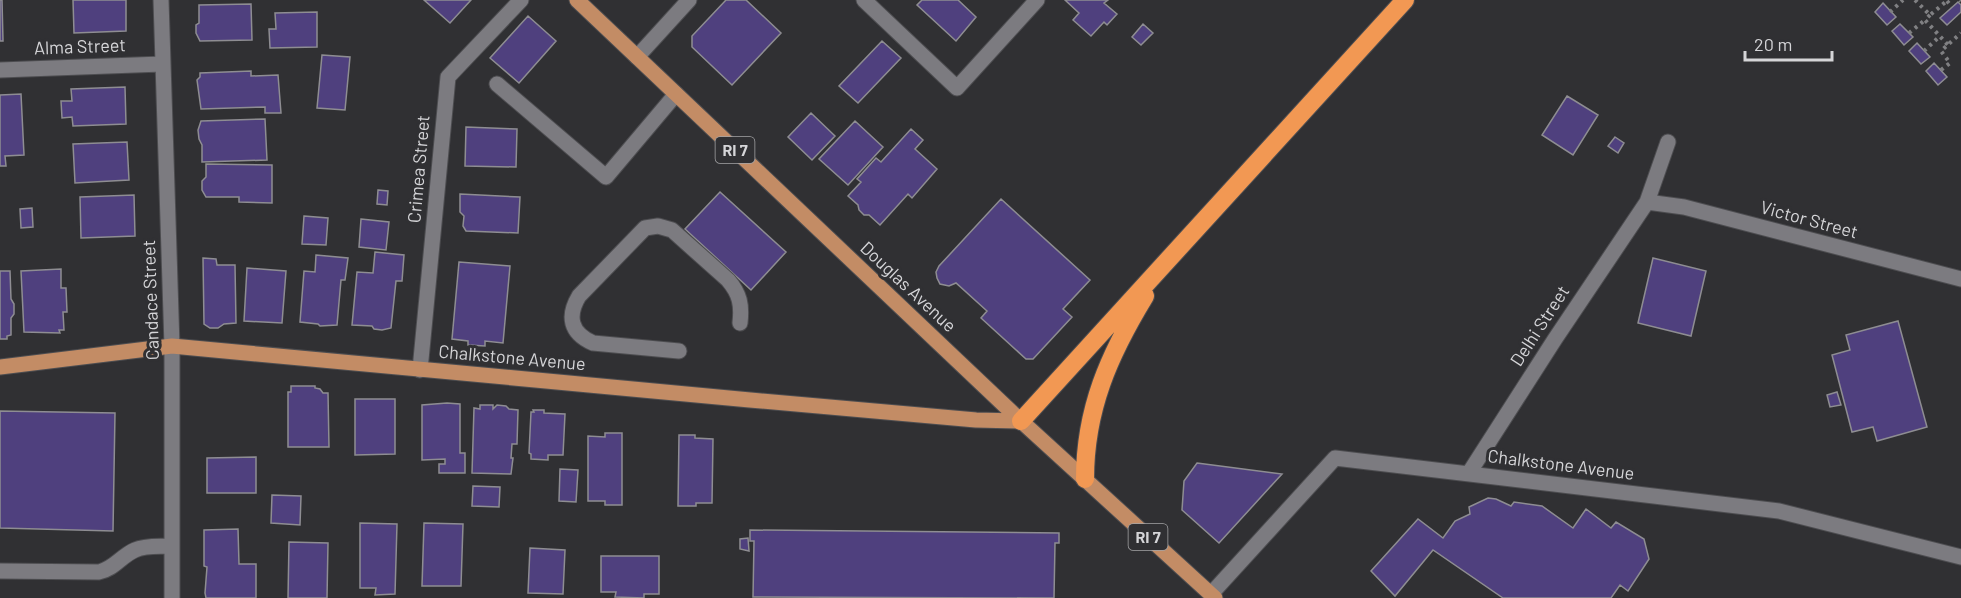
<svg xmlns="http://www.w3.org/2000/svg" width="1961" height="598" viewBox="0 0 1961 598" font-family="Barlow,sans-serif">
<style>
.building{fill:#4f407e;stroke:#8e8d92;stroke-width:1.5}
.lines{fill:none;stroke-linecap:round;stroke-linejoin:round}
.minor-casing{stroke:#4d4d50;stroke-width:17}
.major-casing{stroke:#4d4d50;stroke-width:17}
.highway-casing{stroke:#4d4d50;stroke-width:20}
.path{stroke:#808083;stroke-width:4;stroke-dasharray:3 4.5;stroke-linecap:butt}
.minor{stroke:#7c7b80;stroke-width:15}
.major{stroke:#c38c65;stroke-width:15}
.highway{stroke:#f29853;stroke-width:18}
.labels{text-anchor:middle;stroke-width:6;stroke-linejoin:round;paint-order:stroke}
.shield{fill:#303033;stroke:#a4a4a6;stroke-width:1.5}
.shield-label{font-size:16px;font-weight:bold;fill:#d5d5d8}
.street-label{font-size:18px;fill:#d5d5d8;stroke:#303033}
</style>
<rect width="100%" height="100%" fill="#303033"/>
<path class="building" d="M0,0H2L3,41H0Z
M73,0H126V31L74,33Z
M424,0H471L450,23Z
M726,0H746L781,33L732,85L692,47V36Z
M922,0H958L976,17L956,41L917,5Z
M1065,0H1108L1104,3L1117,14L1107,25L1104,22L1091,36L1073,20L1079,13Z
M1958,2L1961,5V12L1947,25L1940,18Z
M1883,3L1896,17L1887,25L1875,12Z
M251,4L252,40L200,41L196,33V25L199,23V5Z
M317,12V47L270,48L269,29H276L275,13Z
M528,16L556,41L519,83L490,58Z
M1143,24L1153,33L1141,45L1132,37Z
M1900,24L1913,37L1904,45L1892,31Z
M882,41L901,58L858,103L839,86Z
M1917,43L1930,57L1921,64L1909,51Z
M322,55L350,57L345,110L317,108Z
M1934,63L1947,77L1938,85L1926,71Z
M251,71V76L278,75L281,113H265V107L201,109L197,80L200,77V73Z
M125,87L126,124L73,126L72,117L62,118L61,101H72L71,89Z
M21,94L24,155L5,156L6,166H0V95Z
M1567,96L1598,115L1573,155L1542,135Z
M811,113L835,136L812,160L788,137Z
M265,119L267,160L202,162V145L199,139L198,130L201,121Z
M855,121L883,147L848,185L819,159Z
M466,127L517,129L516,167L465,166Z
M911,129L923,140L915,149L937,169L912,198L908,194L880,225L869,215H864L859,210L858,205L848,196L861,182L857,179L876,158L881,162Z
M1615,137L1624,143L1618,153L1608,146Z
M127,142L129,180L75,183L73,144Z
M206,164L272,165V203L239,202V197H206L202,190V181L206,177Z
M378,190L388,191L387,205L377,204Z
M720,192L786,252L751,290L685,229Z
M460,194L520,197L518,233L466,231L463,226L464,216L460,212Z
M134,195L135,236L81,238L80,197Z
M1001,199L1090,280L1063,309L1072,317L1033,359H1026L981,318L987,311L956,283L949,286L940,284L937,278L936,272L939,266Z
M32,208L33,227L21,228L20,209Z
M304,216L328,218L326,245L302,244Z
M361,219L389,222L386,250L359,247Z
M375,252L404,255L402,281H396L391,328L382,330L374,329L372,326L352,325L357,272L373,273Z
M316,255L348,258L345,280H341L337,325L320,326L318,324L300,322L304,271L315,272Z
M203,258L216,259L217,265H235L236,323L224,324L218,328H210L204,324Z
M1653,258L1706,271L1691,336L1638,323Z
M459,262L510,266L503,343L485,341V346L468,345V341L452,339Z
M247,268L286,271L282,323L244,321Z
M61,269V288H66L67,312H63L64,330H59L60,333L24,332L21,271Z
M0,271H10L11,299L14,304V314L11,318V335L7,336V339H0Z
M1898,321L1927,427L1877,441L1873,427L1852,432L1832,355L1850,350L1846,335Z
M291,386H315V388L320,389L323,393H328L329,447H288V392H291Z
M1837,392L1841,405L1830,407L1827,395Z
M355,399H395V454L355,455Z
M447,403L460,404V453H465V473H439V464H445V459L422,460V405Z
M480,405H493V409L497,405L506,406L509,409L518,410L517,444H512L511,458H513L511,474L472,473L474,408L480,409Z
M533,410H544V413L565,414L563,455H548V460L531,459V454L529,453L531,412H534Z
M0,411L115,413L113,531L0,528Z
M605,433H622V505H605V501H588V436L605,437Z
M679,435H695V438L713,439L712,503H696V506H678Z
M256,457V493H207V458Z
M1197,463L1282,474L1219,543L1182,510L1184,481Z
M560,469L578,470L576,502L559,501Z
M473,486L500,487L499,507L472,506Z
M272,495L301,496L300,525L271,523Z
M1488,498L1496,499L1511,506L1514,502L1542,506L1573,528L1586,509L1611,528L1616,522L1644,539L1649,559L1628,591L1620,585L1611,598H1503L1433,550L1395,596L1371,571L1418,519L1443,538L1455,521L1470,514L1469,507Z
M360,523L397,524L395,594L375,595L376,588H360Z
M424,523L463,524L461,586H422Z
M238,529L239,564H256V598H206L205,593L207,567L204,566V530Z
M750,530L1059,533V543H1055L1054,598L753,597L754,541H750Z
M748,538L749,551L740,549V539Z
M289,542L328,543L327,598H288Z
M530,548L565,550L563,594L528,593Z
M601,556H659V594H644V598L615,597L616,592H601Z"/>
<g class="lines">
<defs>
<path id="minor" d="M161,0L172,346V598
M864,0L957,88L1037,0
M637,57L689,0
M0,70L162,64
M497,84L606,177L676,94
M1647,202L1684,207L1961,279
M679,351L593,343C570,333 567,316 579,296L645,228L658,226L672,230L728,280C740,294 742,305 740,323
M420,370L448,77L521,0
M1469,473L1555,339L1647,202L1668,142
M0,571L99,572C114,569 121,556 135,550C146,545 160,547 172,546
M1211,594L1335,458L1779,511L1961,557"/>
<path id="major" d="M577,0L1021,421L1215,598
M0,367L172,346L750,400L976,420L1021,421"/>
<path id="highway" d="M1021,421L1405,0
M1085,479C1085,409 1109,355 1145,296"/>
</defs>
<use href="#minor" class="minor-casing"/>
<use href="#major" class="major-casing"/>
<use href="#highway" class="highway-casing"/>
<path class="path" d="M1915,0L1930,15L1948,0
M1960,0L1961,1
M1947,1L1952,7
M1890,12L1903,0
M1930,15L1925,20L1948,45
M1909,33L1925,20
M1924,51L1940,36
M1941,70L1950,63L1941,51L1961,33"/>
<use href="#minor" class="minor"/>
<use href="#major" class="major"/>
<use href="#highway" class="highway"/>
</g>
<g class="labels">
<g class="shield">
<rect x="715.5" y="137" width="39" height="26" rx="4.5"/>
<rect x="1128.5" y="524" width="39" height="26" rx="4.5"/>
</g>
<g class="shield-label">
<text x="735" y="156">RI 7</text>
<text x="1148" y="543">RI 7</text>
</g>
<g class="street-label">
<text transform="translate(80 47) rotate(-2)" y="6">Alma Street</text>
<text transform="translate(419 169) rotate(-85)" y="6">Crimea Street</text>
<text transform="translate(1809 220) rotate(15)" y="6">Victor Street</text>
<text transform="translate(908 287) rotate(43)" y="6">Douglas Avenue</text>
<text transform="translate(151 300) rotate(-92)" y="6">Candace Street</text>
<text transform="translate(1540 326) rotate(-57)" y="6">Delhi Street</text>
<text transform="translate(512 358) rotate(5)" y="6">Chalkstone Avenue</text>
<text transform="translate(1561 465) rotate(7)" y="6">Chalkstone Avenue</text>
</g>
</g>
<path d="M1745 51v9h87v-9" fill="none" stroke="#d5d5d8" stroke-width="3"/>
<text x="1754" y="51" font-size="18" fill="#d5d5d8" stroke="#303033" stroke-width="4.5" paint-order="stroke">20 m</text>
</svg>
